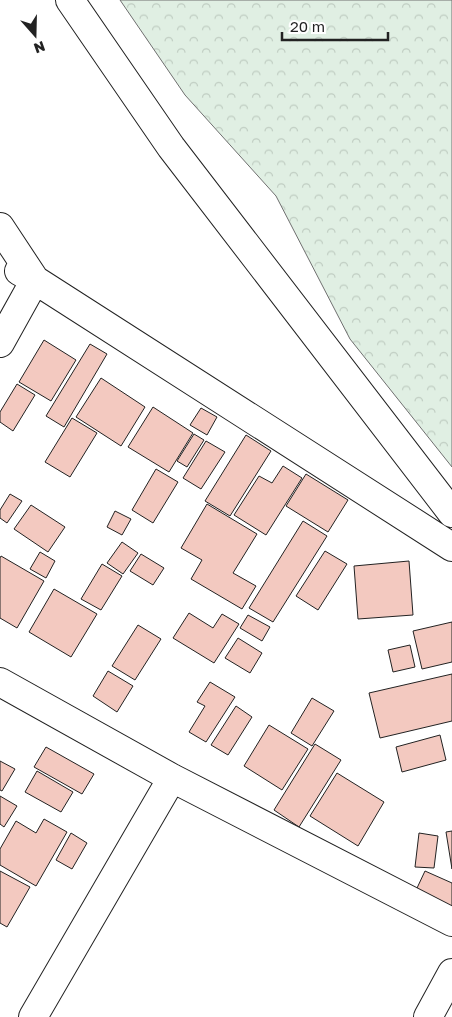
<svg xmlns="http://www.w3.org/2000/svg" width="452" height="1017" viewBox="0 0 452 1017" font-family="'Golos Text',sans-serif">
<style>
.forest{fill:url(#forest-crowns);stroke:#6f6f6f}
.building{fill:#f3c9c0;stroke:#222}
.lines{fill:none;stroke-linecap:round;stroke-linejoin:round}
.street-casing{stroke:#222;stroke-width:30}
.street{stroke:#fff;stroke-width:28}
</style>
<defs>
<pattern id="forest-crowns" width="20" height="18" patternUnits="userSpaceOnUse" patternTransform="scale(1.25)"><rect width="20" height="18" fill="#e0efe3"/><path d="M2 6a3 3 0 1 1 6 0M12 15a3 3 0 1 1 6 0" fill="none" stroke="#c0cdc2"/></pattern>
</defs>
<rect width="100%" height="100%" fill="#fff"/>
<path class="forest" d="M120,0H452V467L350,339L276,196L185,95Z"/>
<path class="building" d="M44,340L76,360L51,401L19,382Z
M90,344L107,354L64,427L46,416Z
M101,378L145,407L121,446L76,417Z
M17,384L35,395L13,431L0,422V412Z
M153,407L193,433L169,472L128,447Z
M201,408L217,417L207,435L190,425Z
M72,418L97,433L70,477L45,462Z
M194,434L204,440L187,467L177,461Z
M246,435L271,451L230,516L205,501Z
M206,441L225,452L201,489L183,478Z
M283,466L302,478L266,535L234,515L259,476L272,483Z
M156,469L178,482L153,523L132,510Z
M306,474L348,500L328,532L286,506Z
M10,494L22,501L7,523L0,518V510Z
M207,504L257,534L233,573L256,586L242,609L191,579L202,560L181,548Z
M31,505L65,527L48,552L14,529Z
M115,511L131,519L122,535L107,527Z
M303,521L327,536L273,622L249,608Z
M122,542L138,553L123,574L107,563Z
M325,551L347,564L318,610L296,596Z
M40,552L55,561L46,578L30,569Z
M141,554L164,568L153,585L130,571Z
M1,556L44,581L17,628L0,618V558Z
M409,561L413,615L358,619L354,566Z
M102,564L122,576L101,610L81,599Z
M54,589L97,614L71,657L29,632Z
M189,613L213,628L222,614L239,624L214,663L173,638Z
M248,615L270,627L262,641L240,628Z
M452,622V662L422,669L413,631Z
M138,625L161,639L135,680L112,666Z
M238,638L262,653L250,673L225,658Z
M410,645L415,667L393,672L388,650Z
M108,671L133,686L117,712L93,696Z
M452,674V721L380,738L369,693Z
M210,682L235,697L206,742L189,732L205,706L197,702Z
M312,698L334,711L312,746L291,733Z
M236,706L252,717L228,755L211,745Z
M269,725L308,749L282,790L244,766Z
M440,735L446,760L402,772L396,747Z
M315,744L341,760L299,827L274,810Z
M46,747L94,774L82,794L34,767Z
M0,761L15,769L2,791L0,790Z
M37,771L73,792L61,812L25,792Z
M337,773L384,802L358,846L310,816Z
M0,796L17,806L4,827L0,824Z
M44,819L67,832L36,886L0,865V849L16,821L36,833Z
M452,831V869L446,832Z
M71,833L87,843L72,869L56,860Z
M419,833L438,836L434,868L415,867Z
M0,871L30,887L7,927L0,923Z
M425,871L452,883V923L410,903Z"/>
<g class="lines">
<defs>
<path id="street" d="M70,0L171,147L452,513
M0,227L35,280L452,547
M0,343L35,280L19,271
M0,682L172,778L452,922
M33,1017L172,778
M428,1017L452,973"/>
</defs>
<use href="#street" class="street-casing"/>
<use href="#street" class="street"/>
</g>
<g transform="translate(35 35) rotate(160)" stroke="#ffffff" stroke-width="4" paint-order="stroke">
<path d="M0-4L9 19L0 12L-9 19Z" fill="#222222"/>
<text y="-8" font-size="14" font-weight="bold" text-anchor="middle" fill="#222222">N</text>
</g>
<path d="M282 32v8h106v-8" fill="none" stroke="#222222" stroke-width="2.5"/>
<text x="290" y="32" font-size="15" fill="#222222" stroke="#ffffff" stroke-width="4" paint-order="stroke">20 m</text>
</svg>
